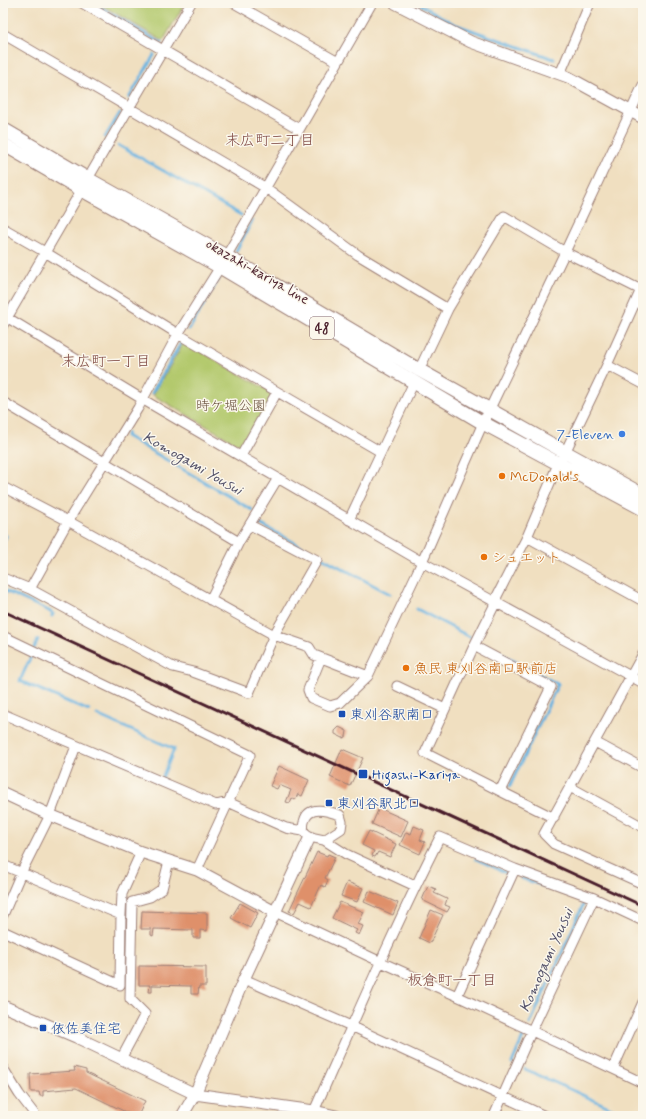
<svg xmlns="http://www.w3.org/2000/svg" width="646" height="1119" viewBox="0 0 646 1119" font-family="Mynerve,'Klee One',sans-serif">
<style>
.green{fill:#b3c96d;stroke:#7e744c}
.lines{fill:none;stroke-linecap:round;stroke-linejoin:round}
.stream{stroke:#67b2e0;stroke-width:3}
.building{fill:#df906b}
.minor-casing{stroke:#9d7f76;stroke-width:11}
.tertiary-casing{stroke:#9d7f76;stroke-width:13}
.primary-casing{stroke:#9d7f76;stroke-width:15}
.minor{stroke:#fff;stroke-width:9}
.tertiary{stroke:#fff;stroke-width:11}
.primary{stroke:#fff;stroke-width:13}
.rail{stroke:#4a1f2b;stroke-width:3}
.shop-dot{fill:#3f7fe0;stroke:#fbf7ec;stroke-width:1.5}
.food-dot{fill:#e8710a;stroke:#fbf7ec;stroke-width:1.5}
.transit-dot{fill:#1a4fb4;stroke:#fbf7ec;stroke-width:1.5}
.labels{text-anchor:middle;stroke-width:3;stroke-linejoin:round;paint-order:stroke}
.shield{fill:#fbf7ec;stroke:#7f6065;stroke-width:1}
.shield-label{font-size:13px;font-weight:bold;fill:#4a1f2b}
.street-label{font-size:14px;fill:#4a1f2b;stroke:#fbf7ec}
.park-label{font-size:14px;fill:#6a523f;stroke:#fbf7ec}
.shop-label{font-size:14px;fill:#366cbe;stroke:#fbf7ec;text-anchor:end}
.food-label{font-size:14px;fill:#c56008;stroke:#fbf7ec;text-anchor:start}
.transit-label{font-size:14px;fill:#164399;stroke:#fbf7ec;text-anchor:start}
.neighbourhood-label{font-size:15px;fill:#7e4741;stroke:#fbf7ec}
.water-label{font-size:15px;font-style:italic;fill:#54526a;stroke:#fbf7ec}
</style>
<rect width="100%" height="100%" fill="#fbf7ec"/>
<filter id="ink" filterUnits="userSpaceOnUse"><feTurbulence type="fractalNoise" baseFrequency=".025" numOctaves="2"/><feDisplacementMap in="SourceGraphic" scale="8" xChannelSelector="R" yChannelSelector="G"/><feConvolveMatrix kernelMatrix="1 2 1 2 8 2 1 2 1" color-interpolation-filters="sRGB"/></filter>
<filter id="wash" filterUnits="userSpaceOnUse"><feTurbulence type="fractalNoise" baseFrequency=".012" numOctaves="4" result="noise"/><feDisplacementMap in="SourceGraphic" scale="16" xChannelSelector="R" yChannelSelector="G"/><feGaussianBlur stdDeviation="0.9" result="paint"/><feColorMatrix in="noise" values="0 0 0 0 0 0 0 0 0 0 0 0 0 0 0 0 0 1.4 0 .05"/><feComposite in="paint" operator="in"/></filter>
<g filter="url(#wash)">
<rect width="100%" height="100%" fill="#f0dfc0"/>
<path class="green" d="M98,3H185L163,41Z
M184,342L271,392L272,396L244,445H239L153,395Z"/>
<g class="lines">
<path class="stream" d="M418,3L454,24L554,59
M96,5L161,43
M129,98L154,55
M105,137L120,113
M118,145L241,215
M236,251L252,221
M189,330L219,278
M152,393L182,341
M127,433L126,436L252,510
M258,523L390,594
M3,534L6,536L3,542
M3,590L49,611L53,614L52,616
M417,609L470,637
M484,645L558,684L510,786
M34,648L38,640
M31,656L20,681L89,711
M97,715L174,749L162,778
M476,859L509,874
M521,878L582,899L584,903L530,1024
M512,1063L524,1035
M525,1069L629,1116"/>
</g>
<g id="blocks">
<path class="building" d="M339,727L347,731L346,737L343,738L335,734V731Z
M342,749L363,758L350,786L330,777Z
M279,766L309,780L302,796L298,794L295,800L292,798L290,803L286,802L291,790L279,785L277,789L270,786Z
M379,808L408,821L401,837L372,824Z
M414,826L424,830L420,840L425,842L420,854L400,845L406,832L411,834Z
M369,831L396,844L390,857L378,852L375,857L372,856L374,851L362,845Z
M317,852L327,856L328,854L335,857L325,878L328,880L325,887L321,885L311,907L300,902L294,913L289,911Z
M347,882L363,888L357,902L341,896Z
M428,886L436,889L434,893L447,899L445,905L450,907L447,912L422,900Z
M369,891L398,903L393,915L364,902Z
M340,902L364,912L358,924L363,926L359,935L355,933L357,930L332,918Z
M240,903L258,913L250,928L231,918Z
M431,910L443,915L430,943L419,938Z
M142,911L207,913V931L200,930V938H193V930L154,929L153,936L151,935V929H141Z
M139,966L206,967V986H199L198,994H191V986L152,985V992H149L150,985H139Z
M74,1067L86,1070V1073L145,1101L138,1116H134L76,1088L43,1091V1096H40L39,1092H31L30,1074L75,1071Z"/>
</g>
</g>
<g filter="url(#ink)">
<use href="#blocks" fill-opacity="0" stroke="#9d7f76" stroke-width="1"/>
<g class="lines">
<defs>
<path id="minor" d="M82,3L299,129
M234,3L338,62
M3,34L266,188L358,255L448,309
M560,74L590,3
M3,228L45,252L178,334L381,452L414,382
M3,315L142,399L422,562L643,683
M3,325L129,108L191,3
M607,365L643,384
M419,370L448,309L504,216L565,252L643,291
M3,402L239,542
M241,456L277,392
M3,487L68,521L30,589
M349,520L381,452
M527,537L555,471L559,465L607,365L643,285
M3,578L30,589L173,667L193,672L249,693L274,635L317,560L250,525
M210,600L239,542L278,478
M3,636L250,755L197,870
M474,646L551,687L500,791L425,753L474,646L496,602L497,596L527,537L643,601
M643,654L544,834L554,844L643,884
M321,658L308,690L311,698L330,706L340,703L368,676L422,562L483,423L565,252L643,85
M368,676L314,655L309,647L274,635L68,521L138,408L178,334L220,267L372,3
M397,686L445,709
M3,714L216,805L228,802L286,828L303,831L310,837L324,840L346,854L415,886
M595,742L643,768
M570,787L643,827
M500,791L554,818
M303,831C304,828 303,825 304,822C308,804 328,811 340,815L342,822L341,829L324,840
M3,865L121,915L120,985L3,931
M275,912L381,962L457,996L643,1083
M3,915L21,873L50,815L76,746
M121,915L122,894L141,852
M244,979L351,1026L545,1116
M457,996L515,869
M121,1059L145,1014L130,999L132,902L150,897L162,889L169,861
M3,1068L19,1094L36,1116
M613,1069L643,1002
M314,1111C355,1019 395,926 440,837L515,869L594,898L643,921
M494,1116L532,1030L594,898"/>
<path id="tertiary" d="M395,3L471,42L568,77L643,118
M3,793L50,815L141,852L197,870L275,912
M3,1006L76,1037L195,1094L314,1111L336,1116
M182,1116L195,1094L244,979L310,837"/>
<path id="primary" d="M3,129L88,179L226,256L419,370L565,452L643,495
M3,144L82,190L220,267L483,423L643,509"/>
</defs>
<use href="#minor" class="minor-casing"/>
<use href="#tertiary" class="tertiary-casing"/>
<use href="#primary" class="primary-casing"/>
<use href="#minor" class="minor"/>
<use href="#tertiary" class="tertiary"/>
<use href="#primary" class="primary"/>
<path class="rail" d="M3,611L643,906"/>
</g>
</g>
<circle class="shop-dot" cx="622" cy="434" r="4"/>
<g class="food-dot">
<circle cx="502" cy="476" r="4"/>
<circle cx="484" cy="557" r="4"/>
<circle cx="406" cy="668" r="4"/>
</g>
<g class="transit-dot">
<rect x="338" y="710" width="8" height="8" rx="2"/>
<rect x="358" y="769" width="10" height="10" rx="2"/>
<rect x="325" y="799" width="8" height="8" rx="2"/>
<rect x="39" y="1024" width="8" height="8" rx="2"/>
</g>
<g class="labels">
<rect class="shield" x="310" y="317" width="24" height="22" rx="3"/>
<g class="shield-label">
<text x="322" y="333">48</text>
</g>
<g class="street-label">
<text transform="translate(258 271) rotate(30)" y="5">okazaki-kariya line</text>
</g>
<g class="park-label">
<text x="231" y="410">時ケ堀公園</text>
</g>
<g class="shop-label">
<text x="614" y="439">7-Eleven</text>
</g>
<g class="food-label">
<text x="510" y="481">McDonald's</text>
<text x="492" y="562">シュエット</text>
<text x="414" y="673">魚民 東刈谷南口駅前店</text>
</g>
<g class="transit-label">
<text x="350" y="719">東刈谷駅南口</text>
<text x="372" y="779">Higashi-Kariya</text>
<text x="337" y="808">東刈谷駅北口</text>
<text x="51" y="1033">依佐美住宅</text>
</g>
<g class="neighbourhood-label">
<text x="270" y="145">末広町二丁目</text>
<text x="106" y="366">末広町一丁目</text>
<text x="452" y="985">板倉町一丁目</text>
</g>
<g class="water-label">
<text transform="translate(193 463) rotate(30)" y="5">Komogami Yousui</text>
<text transform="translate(546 960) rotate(-66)" y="5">Komogami Yousui</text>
</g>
</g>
<rect width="646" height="1119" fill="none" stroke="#fbf7ec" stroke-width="16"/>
</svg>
